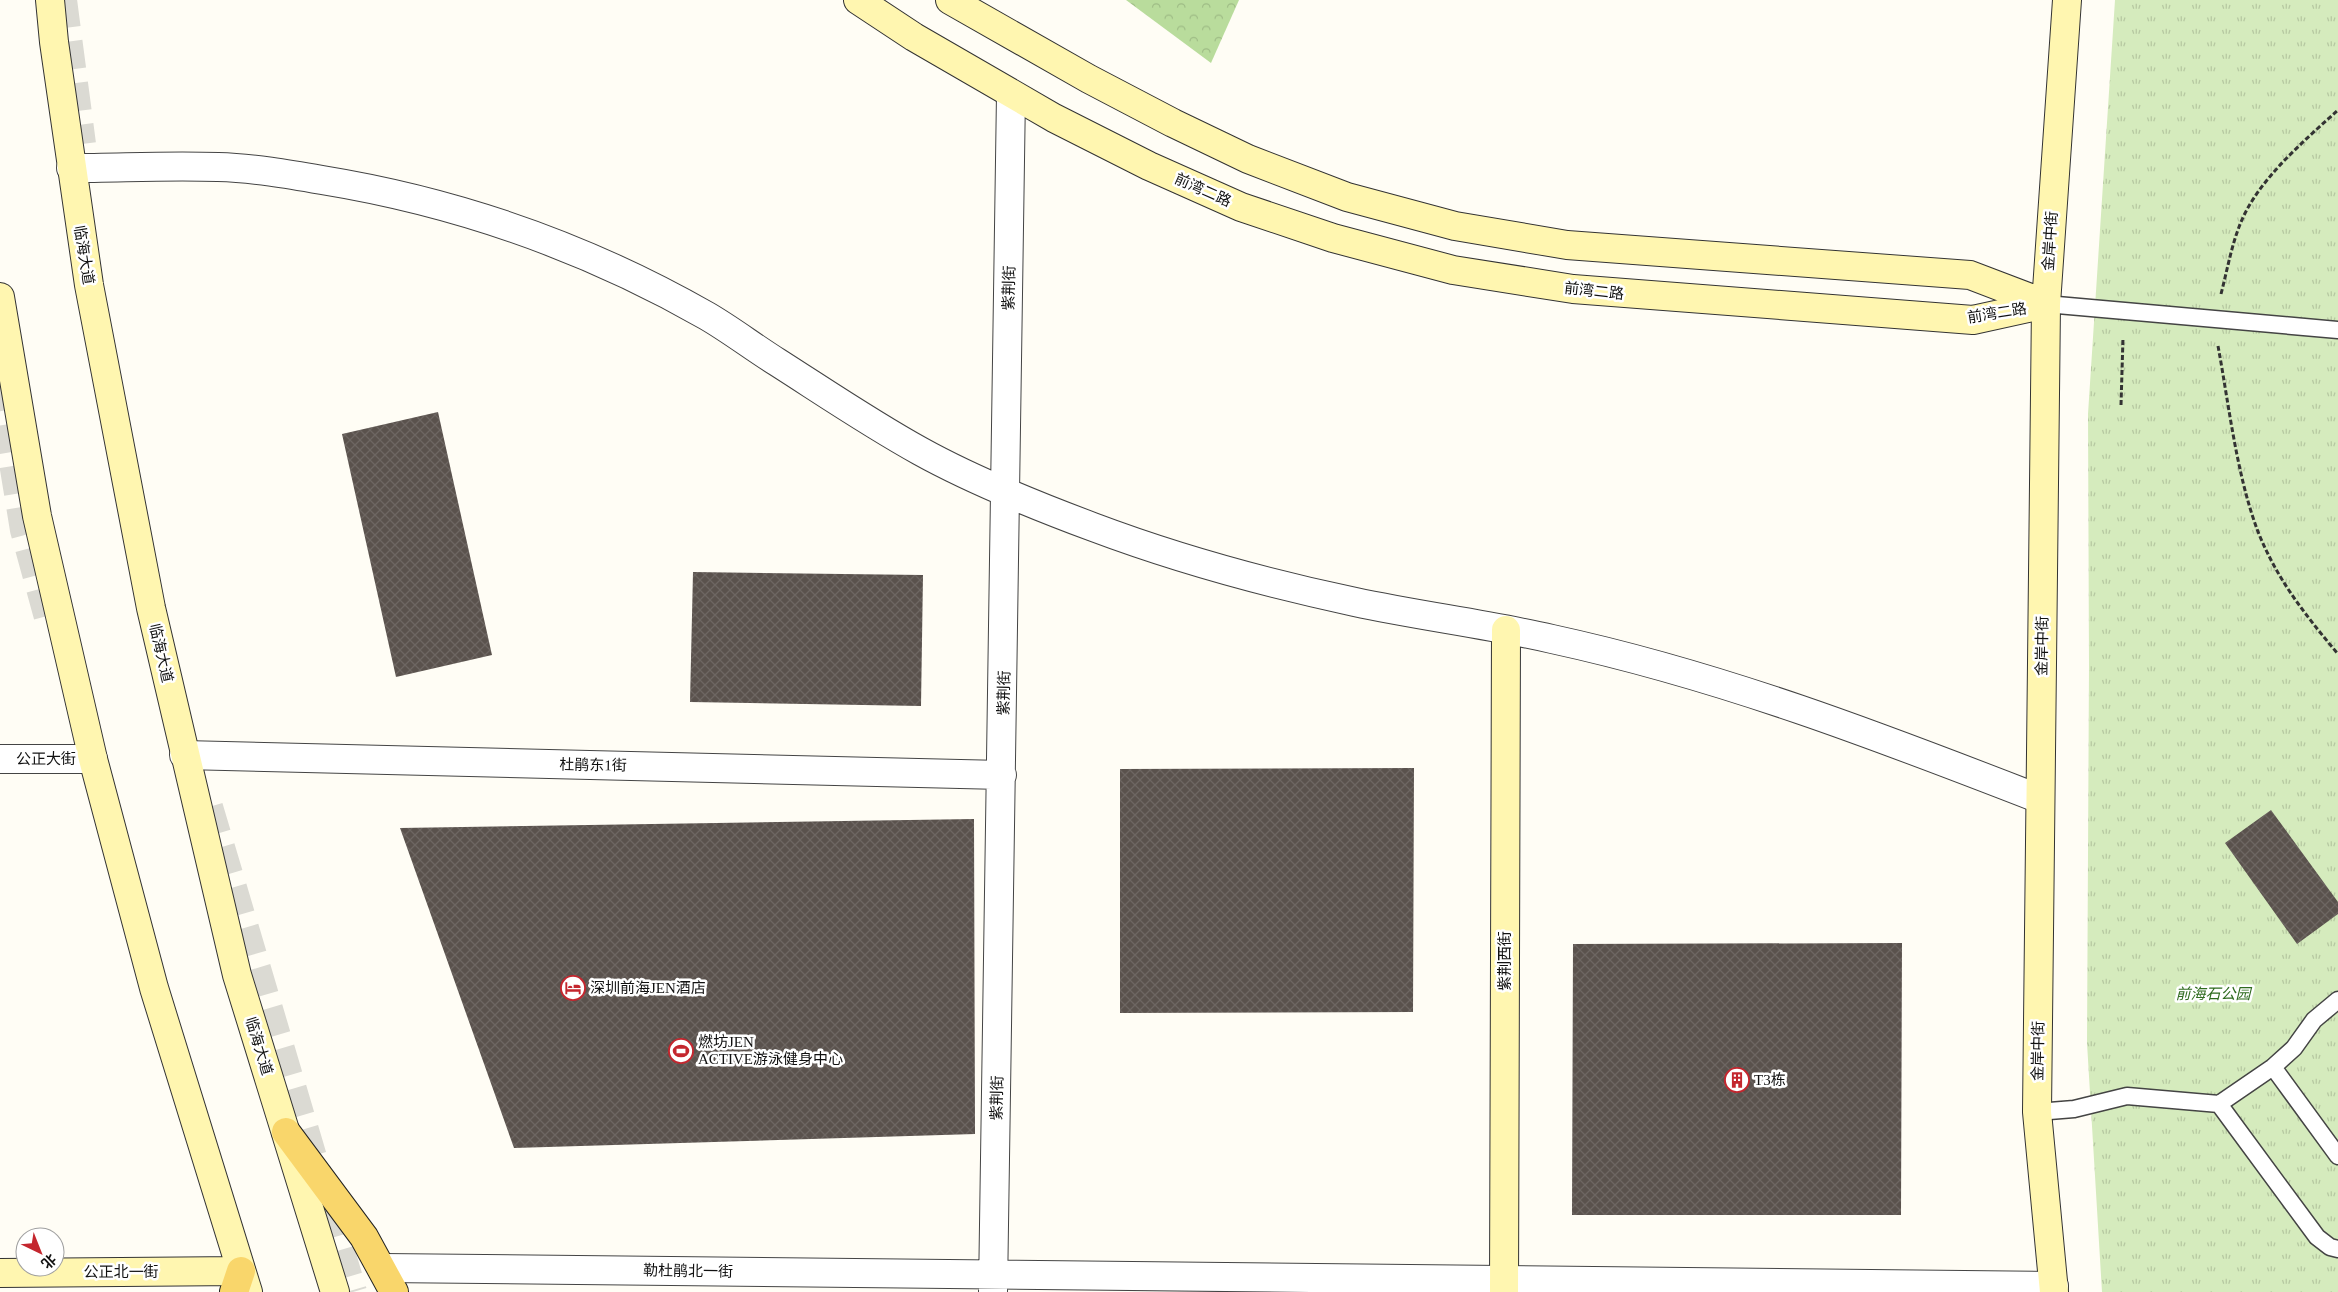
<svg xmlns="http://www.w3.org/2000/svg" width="2338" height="1292" viewBox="0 0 2338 1292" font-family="'Times New Roman','Noto Sans SC',serif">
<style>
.forest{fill:url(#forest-crowns)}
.park{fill:url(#park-tufts)}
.building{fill:url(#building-cross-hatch)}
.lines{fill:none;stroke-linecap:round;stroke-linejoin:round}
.primary-tunnel{stroke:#dbdad3;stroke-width:28;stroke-dasharray:28 14;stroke-linecap:butt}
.lane-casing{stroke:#444;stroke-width:19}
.street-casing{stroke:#444;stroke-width:30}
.secondary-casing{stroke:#333;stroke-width:30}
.primary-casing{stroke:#222;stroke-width:30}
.path{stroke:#333;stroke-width:3;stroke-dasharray:5 2.5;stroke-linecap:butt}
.lane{stroke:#fff;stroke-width:16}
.street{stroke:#fff;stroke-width:28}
.secondary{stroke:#fff6b0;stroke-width:28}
.primary{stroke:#f9d66b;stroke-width:28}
.labels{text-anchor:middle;stroke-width:5;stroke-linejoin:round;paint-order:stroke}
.street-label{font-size:15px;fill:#111;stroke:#fff}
.poi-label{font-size:15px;fill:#111;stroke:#fff;text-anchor:start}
.park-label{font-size:15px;font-style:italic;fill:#2f6b1f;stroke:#fff}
</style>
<defs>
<pattern id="forest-crowns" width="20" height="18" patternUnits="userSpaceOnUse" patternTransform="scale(1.25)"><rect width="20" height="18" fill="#b9dc9c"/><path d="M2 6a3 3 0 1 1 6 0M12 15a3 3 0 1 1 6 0" fill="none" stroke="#9ebc85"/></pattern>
<pattern id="park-tufts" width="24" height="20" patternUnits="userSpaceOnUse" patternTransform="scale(1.25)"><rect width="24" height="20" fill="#d5ebbd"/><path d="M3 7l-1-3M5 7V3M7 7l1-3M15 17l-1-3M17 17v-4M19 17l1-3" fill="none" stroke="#b6c8a1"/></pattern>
<pattern id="building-cross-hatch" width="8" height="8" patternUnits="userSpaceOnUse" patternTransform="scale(1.25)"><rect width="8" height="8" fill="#5a524d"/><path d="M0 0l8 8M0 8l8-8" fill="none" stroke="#6d6662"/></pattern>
</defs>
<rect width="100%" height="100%" fill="#fffdf5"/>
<path class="forest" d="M1126,0H1239L1211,63Z"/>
<path class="park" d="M2115,0H2338V1292H2102L2087,1043L2089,666L2088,414Z"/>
<path class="building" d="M438,412L492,655L396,677L342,434Z
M693,572L923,575L921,706L690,702Z
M1414,768L1413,1012L1120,1013V769Z
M2271,810L2338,902V914L2297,944L2225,843Z
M974,819L975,1134L514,1148L400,828Z
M1902,943L1901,1215H1572L1573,944Z"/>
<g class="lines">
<path class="primary-tunnel" d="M63,0L82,144
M0,383L24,530L49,621
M209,807L353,1292"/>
<defs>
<path id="lane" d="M2046,304L2338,330
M2273,1067L2338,1156
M2219,1104L2317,1237L2330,1247L2338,1249
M2037,1112L2074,1109L2127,1096L2219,1104L2273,1067L2294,1048L2314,1020L2338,1000"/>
<path id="street" d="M71,168C120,168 169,165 218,167C253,168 288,174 322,180C457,202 588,248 707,316C731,330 753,347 777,362C824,392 871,424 920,451C974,481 1034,505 1093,527C1178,559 1266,583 1355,602C1420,616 1487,624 1552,639C1722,676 1878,736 2040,799
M184,755L1002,775
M0,759H93
M383,1268L2054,1286
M993,1292L1011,94"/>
<path id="secondary" d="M50,0L54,42L89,285L151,608L237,975L335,1292
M858,0L914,37L1054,118L1149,166L1241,207L1333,238L1453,270L1573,289L1973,320L2046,304
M950,0L1089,79L1173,123L1248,159L1347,197L1455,226L1567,245L1970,275L2046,304
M0,297L37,516L93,759L154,988L248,1292
M0,1273L241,1271
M1504,1292L1506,630
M2054,1292L2037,1112L2046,304L2067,0"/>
<path id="primary" d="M286,1132L364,1237L394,1292
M234,1292L241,1271"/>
</defs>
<use href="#lane" class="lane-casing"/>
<use href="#street" class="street-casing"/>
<use href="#secondary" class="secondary-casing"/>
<use href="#primary" class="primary-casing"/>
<path class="path" d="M2221,294C2227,271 2231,248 2239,227C2256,181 2303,142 2338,110
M2218,346C2230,410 2239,498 2268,554C2286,591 2312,623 2338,654
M2121,405L2123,338"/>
<use href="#lane" class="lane"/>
<use href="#street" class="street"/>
<use href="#secondary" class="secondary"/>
<use href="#primary" class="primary"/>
</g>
<defs>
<symbol id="hotel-ring" viewBox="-11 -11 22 22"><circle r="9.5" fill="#fff" stroke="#c4262e" stroke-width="1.5"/><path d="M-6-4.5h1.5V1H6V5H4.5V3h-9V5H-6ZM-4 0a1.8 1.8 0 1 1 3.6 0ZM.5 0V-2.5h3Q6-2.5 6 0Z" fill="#c4262e"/></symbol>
<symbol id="stadium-ring" viewBox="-11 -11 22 22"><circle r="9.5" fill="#fff" stroke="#c4262e" stroke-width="1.5"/><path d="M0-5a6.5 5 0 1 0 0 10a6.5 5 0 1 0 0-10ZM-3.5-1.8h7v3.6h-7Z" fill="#c4262e"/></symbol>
<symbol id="building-ring" viewBox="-11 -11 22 22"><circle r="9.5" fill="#fff" stroke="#c4262e" stroke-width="1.5"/><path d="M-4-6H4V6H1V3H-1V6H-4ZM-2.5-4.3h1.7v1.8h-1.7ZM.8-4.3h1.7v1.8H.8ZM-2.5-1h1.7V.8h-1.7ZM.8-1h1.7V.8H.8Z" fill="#c4262e"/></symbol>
</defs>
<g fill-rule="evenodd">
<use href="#hotel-ring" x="559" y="974" width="28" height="28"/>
<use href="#stadium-ring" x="667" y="1037" width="28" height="28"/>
<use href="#building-ring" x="1723" y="1066" width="28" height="28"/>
</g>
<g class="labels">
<g class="street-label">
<text transform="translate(1203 190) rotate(24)" y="5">前湾二路</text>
<text transform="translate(2050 241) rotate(-86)" y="5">金岸中街</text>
<text transform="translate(84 255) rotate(81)" y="5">临海大道</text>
<text transform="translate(1009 288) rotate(-89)" y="5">紫荆街</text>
<text transform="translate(1594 291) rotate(6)" y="5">前湾二路</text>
<text transform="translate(1997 313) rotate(-9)" y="5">前湾二路</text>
<text transform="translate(2042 646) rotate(-89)" y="5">金岸中街</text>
<text transform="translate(161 653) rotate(77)" y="5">临海大道</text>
<text transform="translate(1004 693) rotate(-89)" y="5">紫荆街</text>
<text x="46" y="764">公正大街</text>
<text transform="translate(593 765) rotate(1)" y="5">杜鹃东1街</text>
<text transform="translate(1505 961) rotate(-90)" y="5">紫荆西街</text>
<text transform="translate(259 1046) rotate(73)" y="5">临海大道</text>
<text transform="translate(2038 1051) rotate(-89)" y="5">金岸中街</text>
<text transform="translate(997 1098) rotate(-89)" y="5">紫荆街</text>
<text transform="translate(688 1271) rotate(1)" y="5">勒杜鹃北一街</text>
<text x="121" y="1277">公正北一街</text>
</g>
<g class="poi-label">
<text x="590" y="993">深圳前海JEN酒店</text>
<text x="698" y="1047">燃坊JEN<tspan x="698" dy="17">ACTIVE游泳健身中心</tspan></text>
<text x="1754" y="1085">T3栋</text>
</g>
<g class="park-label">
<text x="2213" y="999">前海石公园</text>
</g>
</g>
<g transform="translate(40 1252) rotate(137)"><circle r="24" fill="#ffffff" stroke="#a0a0a0"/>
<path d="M0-4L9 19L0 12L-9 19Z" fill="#c4262e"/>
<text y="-8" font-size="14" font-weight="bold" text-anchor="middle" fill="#111111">北</text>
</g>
</svg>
